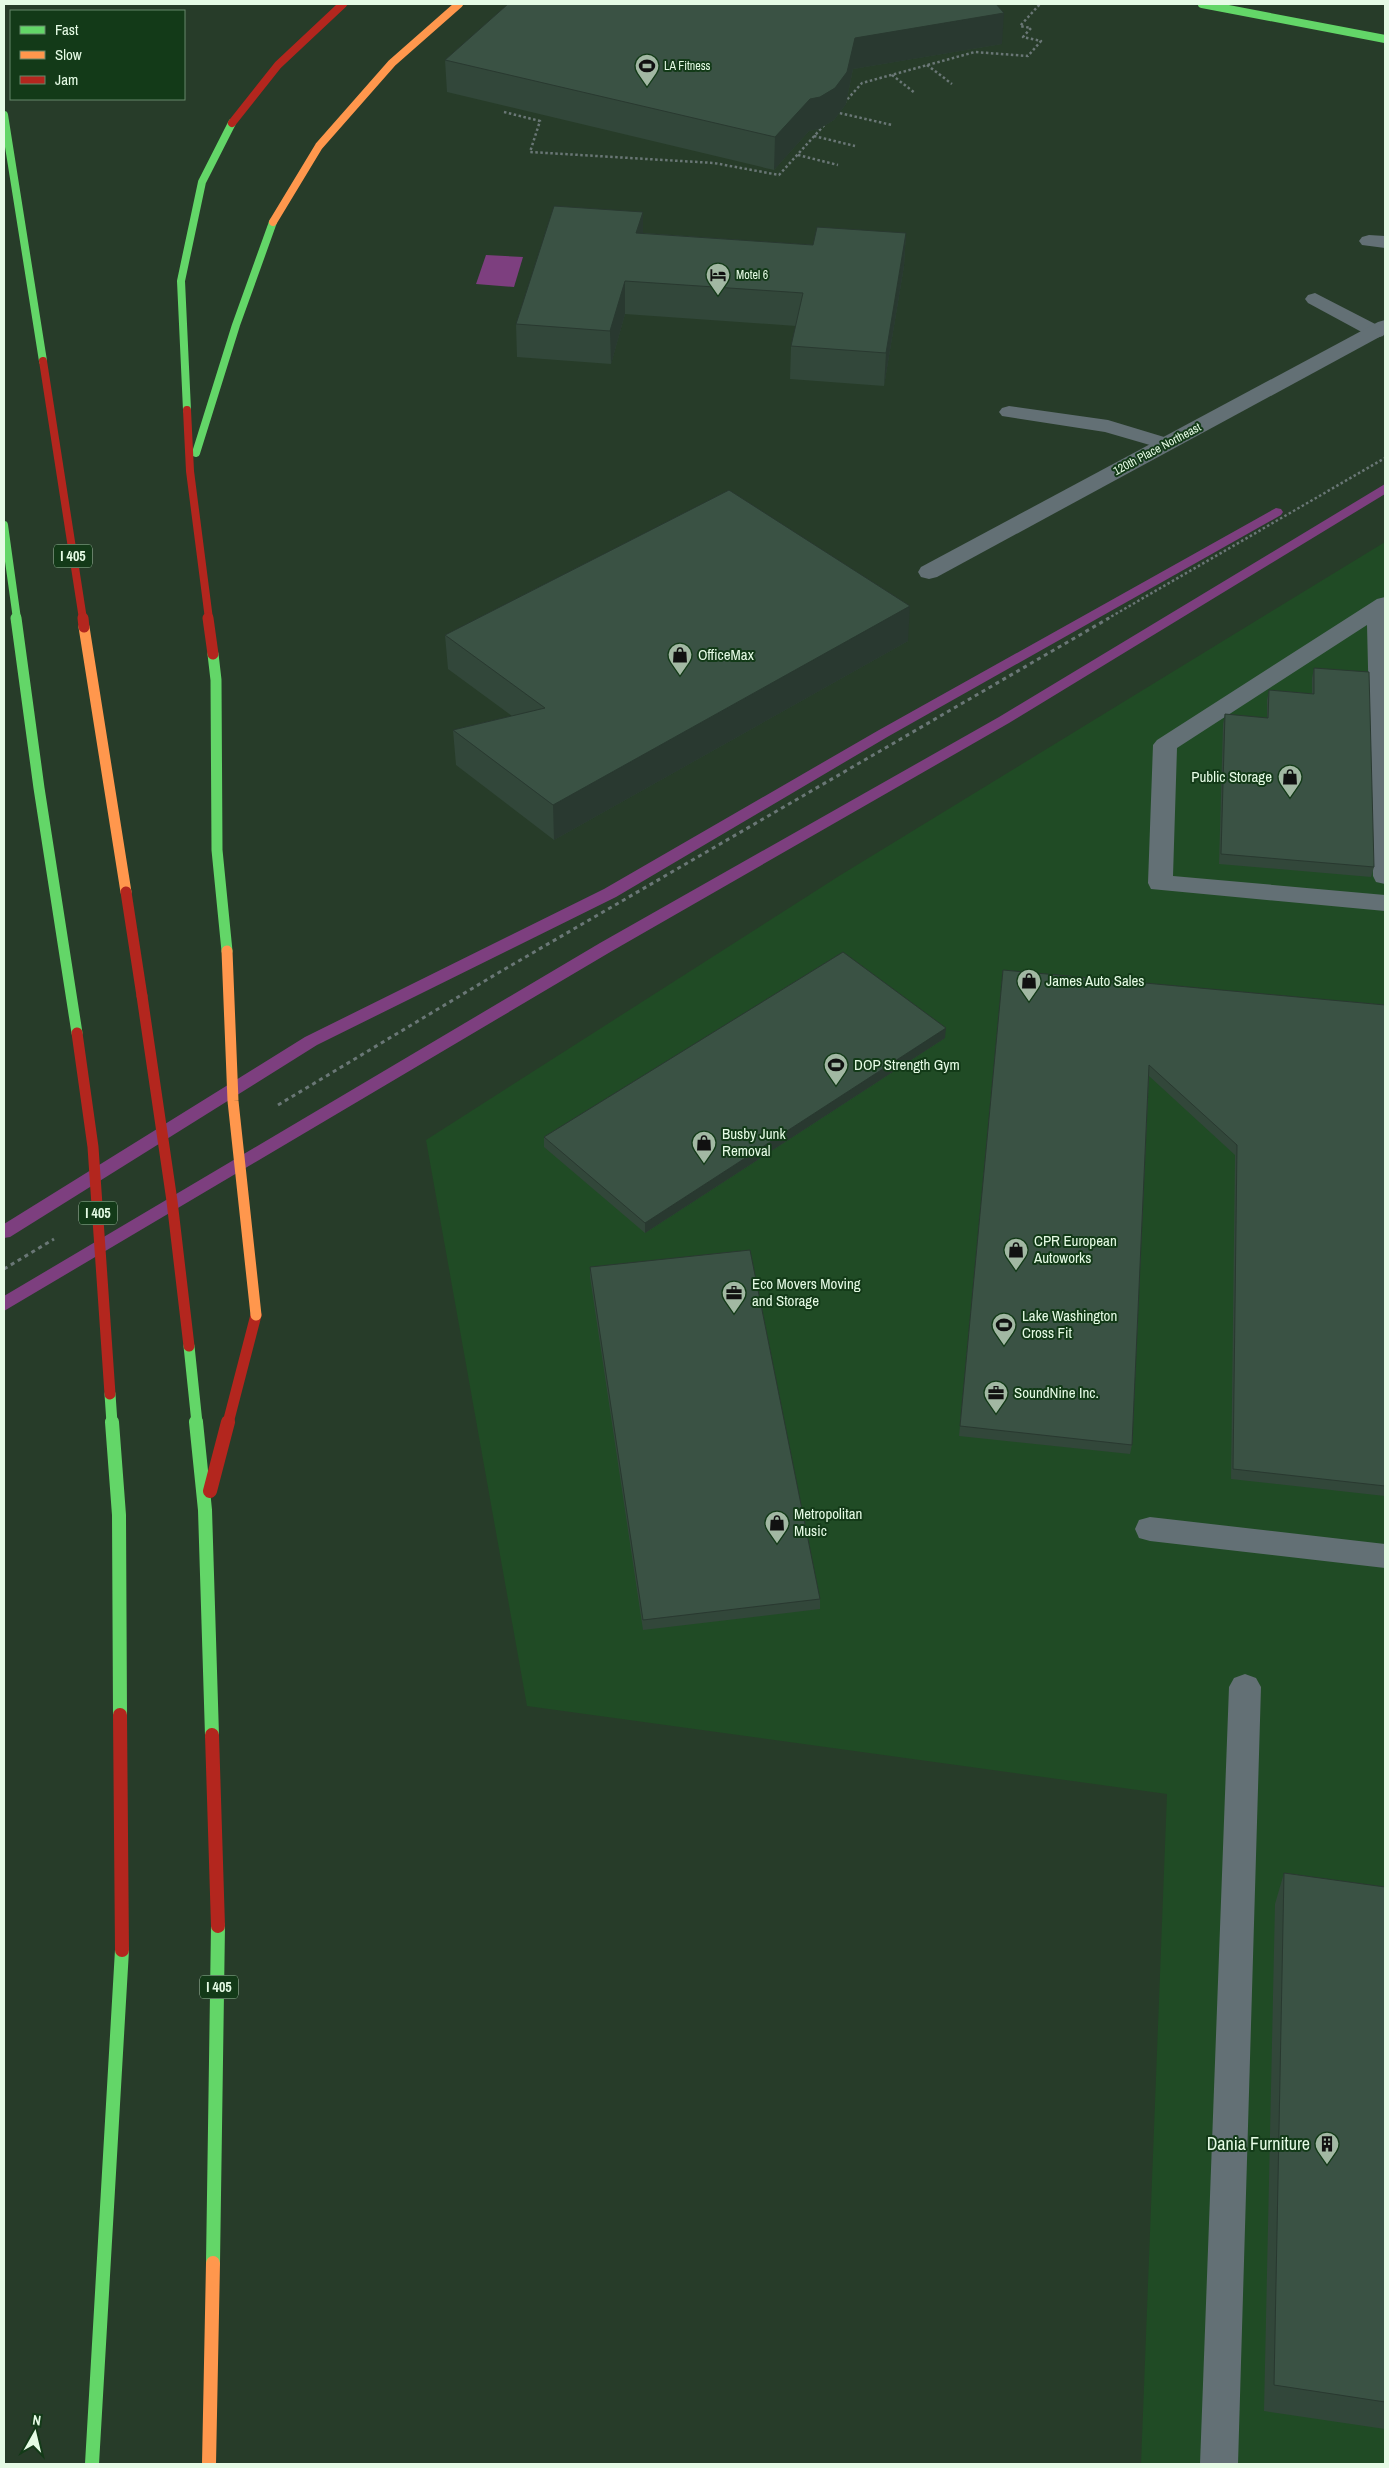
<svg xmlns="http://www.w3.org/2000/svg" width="1389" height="2468" viewBox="0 0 1389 2468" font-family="'Archivo Narrow',sans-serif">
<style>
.built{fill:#204b25}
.water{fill:#7d3f7f}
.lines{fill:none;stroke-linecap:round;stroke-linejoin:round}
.stream{fill:#7d3f7f;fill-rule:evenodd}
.path-far1{stroke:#6a7776;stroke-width:2.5;stroke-dasharray:2.5 2.5;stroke-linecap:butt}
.path{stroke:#6a7776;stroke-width:3;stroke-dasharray:4 4;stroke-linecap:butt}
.lane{fill:#637075;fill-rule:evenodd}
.street{fill:#637075;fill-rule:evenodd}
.fast-far2{stroke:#63d668;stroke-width:8}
.fast-far1{stroke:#63d668;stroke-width:11}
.fast{stroke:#63d668;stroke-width:14}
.slow-far2{stroke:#ff974d;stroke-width:8}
.slow-far1{stroke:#ff974d;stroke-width:11}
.slow{stroke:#ff974d;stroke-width:14}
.jam-far2{stroke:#b3261e;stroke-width:8}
.jam-far1{stroke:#b3261e;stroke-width:11}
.jam{stroke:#b3261e;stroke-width:14}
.slow-bridge{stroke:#ff974d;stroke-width:11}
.jam-bridge{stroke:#b3261e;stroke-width:11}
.wall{fill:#32473a}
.shaded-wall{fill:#293930}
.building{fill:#3a5244;stroke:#293930}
.labels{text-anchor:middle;stroke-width:4;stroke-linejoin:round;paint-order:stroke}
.far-poi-label{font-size:12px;fill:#e5fbe5;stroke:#133a18;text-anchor:start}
.far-street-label{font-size:12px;fill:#e5fbe5;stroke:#133a18}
.shield{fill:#133a18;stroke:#a6c1a8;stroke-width:1}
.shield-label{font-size:14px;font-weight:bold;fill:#e5fbe5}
.poi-label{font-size:15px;fill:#e5fbe5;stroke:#133a18;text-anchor:start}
.near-poi-label{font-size:18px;fill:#e5fbe5;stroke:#133a18;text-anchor:end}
</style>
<rect width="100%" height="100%" fill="#273c29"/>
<path class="built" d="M1385,542V2464H1141L1167,1794L527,1706L426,1140L839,876Z"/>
<path class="water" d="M486,255L523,257L514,287L476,284Z"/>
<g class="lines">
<path class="stream" d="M1385,484V494L1009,723L612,951L4,1311V1296L600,943L999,717Z
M1276,508L1281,509L1283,512L1281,515L889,736L616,897L317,1045L10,1237L4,1238V1224L305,1037L604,889L879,730Z"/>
<path class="path-far1" d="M927,65L952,84
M892,75L915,93
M844,103L862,83L975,52L1028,56L1041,41L1023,37L1031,28L1020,26L1040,4
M504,112L540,121L530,152L714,163L779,175L827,122
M835,112L892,125
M814,136L855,146
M798,155L838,165
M1107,619L1385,458"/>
<path class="path" d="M278,1105L498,973L1109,618
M4,1269L54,1239"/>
<path class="lane" d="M1369,235L1385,236V248L1362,245L1359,241L1362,237Z
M1315,293L1383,328L1385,333L1383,336L1376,338L1369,336L1308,303L1305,299L1308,295Z
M1009,406L1108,420L1174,440L1177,444L1174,448L1167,450L1105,432L1002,416L999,412L1002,408Z
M1385,597V884L1376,882L1373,876L1367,625L1177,748L1173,876L1385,895V911L1151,889L1148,883L1153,745L1157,740L1377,599Z
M1150,1517L1385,1544V1568L1150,1541L1139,1538L1135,1529L1139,1520Z
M1245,1674L1256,1678L1261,1687L1238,2464H1200L1229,1687L1234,1678Z"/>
<path class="street" d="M1385,320V334L937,577L929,579L921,577L918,572L921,567L1378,322Z"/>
<path class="fast-far2" d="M1202,4L1385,39
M4,115L43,361
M187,410L181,281L202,182L232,123
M196,453L236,325L273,222
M4,525L17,619"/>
<path class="fast-far1" d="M16,618L39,788L77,1033
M213,654L216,680L217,850L227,951
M189,1346L197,1423
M110,1394L112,1423"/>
<path class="fast" d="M112,1422L119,1515L120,1715
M196,1422L205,1510L212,1735
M213,2263L218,1926
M92,2464L122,1950"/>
<path class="slow-far2" d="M273,222L319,146L392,63L459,4"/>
<path class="slow-far1" d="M84,627L126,892"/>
<path class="slow" d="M209,2464L213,2263"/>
<path class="jam-far2" d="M232,123L278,65L343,4
M43,361L83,619
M187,410L190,471L209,619"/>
<path class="jam-far1" d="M83,618L84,627
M208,618L213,654
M126,892L142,996
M228,1423L256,1315"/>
<path class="jam" d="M210,1491L228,1422
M120,1715L122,1950
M212,1735L218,1926"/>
<path class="slow-bridge" d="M227,951L233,1101L256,1315"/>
<path class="jam-bridge" d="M142,996L172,1201L189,1346
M77,1033L93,1147L110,1394"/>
</g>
<path class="wall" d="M1002,44L853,69L846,104L834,120L819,129L809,131L774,170L447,92L445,60Z
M643,212V233L813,245L906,233L904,266L884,386L790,379L791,346L796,326L625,314L611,364L517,357L516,324Z
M445,635L908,641L554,840L456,765L453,730L512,716L448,669Z
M1314,668L1374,867L1371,877L1219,864L1223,724L1225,714L1267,718V700L1269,690L1312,694V678Z
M1003,970L1385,1005V1496L1231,1479L1235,1155L1149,1076L1132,1445L1130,1454L959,1436Z
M945,1038L645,1233L544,1147V1137Z
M590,1267L820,1599V1609L643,1630L590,1277Z
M1284,1873L1385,1887V2429L1264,2411L1275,1904Z"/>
<path class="shaded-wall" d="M1004,13L1002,44L853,69L846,104L834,120L819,129L809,131L774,170L775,137L855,38Z
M643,212V244L636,233Z
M906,233L904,266L884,386L886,353Z
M625,281V314L611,364L610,331Z
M910,606L908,641L554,840L553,805Z
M946,1028L945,1038L645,1233V1223Z"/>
<path class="building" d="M508,4H996L1004,13L855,38L847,72L835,88L820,97L810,99L775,137L445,60Z
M554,206L643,212L636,233L813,245L817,227L906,233L886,353L791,346L803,293L625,281L610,331L516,324Z
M729,490L910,606L553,805L453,730L545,708L445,635Z
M1314,668L1369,672L1374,867L1221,854L1225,714L1268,718L1269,690L1314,694Z
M843,952L946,1028L645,1223L544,1137Z
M1003,970L1385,1005V1486L1233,1469L1237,1145L1149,1065L1132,1445L960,1426Z
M750,1250L820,1599L643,1620L590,1267Z
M1284,1873L1385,1887V2402L1274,2385Z"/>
<defs>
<symbol id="stadium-pin" viewBox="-11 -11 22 30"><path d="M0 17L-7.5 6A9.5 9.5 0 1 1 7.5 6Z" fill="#a2b8a3" stroke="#133a18"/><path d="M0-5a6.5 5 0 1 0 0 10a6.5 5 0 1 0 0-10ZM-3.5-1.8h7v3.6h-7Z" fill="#111"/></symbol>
<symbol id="hotel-pin" viewBox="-11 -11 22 30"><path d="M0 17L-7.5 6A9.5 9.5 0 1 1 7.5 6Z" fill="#a2b8a3" stroke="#133a18"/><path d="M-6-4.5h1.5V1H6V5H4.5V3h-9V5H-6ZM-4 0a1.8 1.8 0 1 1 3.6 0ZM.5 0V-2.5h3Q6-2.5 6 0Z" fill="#111"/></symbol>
<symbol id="shop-pin" viewBox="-11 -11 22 30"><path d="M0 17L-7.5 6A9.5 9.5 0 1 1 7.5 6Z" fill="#a2b8a3" stroke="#133a18"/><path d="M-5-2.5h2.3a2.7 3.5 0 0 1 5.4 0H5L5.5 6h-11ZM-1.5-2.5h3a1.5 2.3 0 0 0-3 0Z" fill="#111"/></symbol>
<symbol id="office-pin" viewBox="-11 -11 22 30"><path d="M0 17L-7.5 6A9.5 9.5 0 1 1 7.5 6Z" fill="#a2b8a3" stroke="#133a18"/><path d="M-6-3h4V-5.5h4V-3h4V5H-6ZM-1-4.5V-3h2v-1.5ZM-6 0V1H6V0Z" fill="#111"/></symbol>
<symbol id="building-pin" viewBox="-11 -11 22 30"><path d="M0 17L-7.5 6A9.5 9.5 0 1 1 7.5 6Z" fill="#a2b8a3" stroke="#133a18"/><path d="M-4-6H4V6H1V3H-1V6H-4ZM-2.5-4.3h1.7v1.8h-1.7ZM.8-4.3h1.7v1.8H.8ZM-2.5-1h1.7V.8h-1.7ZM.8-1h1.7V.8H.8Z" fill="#111"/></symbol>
</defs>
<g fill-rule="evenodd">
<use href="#stadium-pin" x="633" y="52" width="28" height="38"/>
<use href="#hotel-pin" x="704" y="261" width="28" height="38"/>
<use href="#shop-pin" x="666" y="641" width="28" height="38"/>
<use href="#shop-pin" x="1276" y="763" width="28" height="38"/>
<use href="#shop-pin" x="1015" y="967" width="28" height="38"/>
<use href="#stadium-pin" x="822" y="1051" width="28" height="38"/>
<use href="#shop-pin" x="690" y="1129" width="28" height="38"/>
<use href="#shop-pin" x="1002" y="1236" width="28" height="38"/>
<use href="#office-pin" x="720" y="1279" width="28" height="38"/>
<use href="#stadium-pin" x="990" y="1311" width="28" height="38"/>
<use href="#office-pin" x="982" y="1379" width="28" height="38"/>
<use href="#shop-pin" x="763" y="1509" width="28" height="38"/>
<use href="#building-pin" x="1313" y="2130" width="28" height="38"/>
</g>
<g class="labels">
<g class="far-poi-label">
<text x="664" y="70">LA Fitness</text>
<text x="736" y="279">Motel 6</text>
</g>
<g class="far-street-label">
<text transform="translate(1157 449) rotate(-28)" y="4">120th Place Northeast</text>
</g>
<g class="shield">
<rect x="54" y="544.5" width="38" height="23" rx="4"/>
<rect x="79" y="1201.5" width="38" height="23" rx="4"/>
<rect x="200" y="1975.5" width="38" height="23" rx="4"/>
</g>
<g class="shield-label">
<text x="73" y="561">I 405</text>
<text x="98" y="1218">I 405</text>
<text x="219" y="1992">I 405</text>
</g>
<g class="poi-label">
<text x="698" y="660">OfficeMax</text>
<text x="1272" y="782" text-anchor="end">Public Storage</text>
<text x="1046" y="986">James Auto Sales</text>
<text x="854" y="1070">DOP Strength Gym</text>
<text x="722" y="1139">Busby Junk<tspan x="722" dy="17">Removal</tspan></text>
<text x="1034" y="1246">CPR European<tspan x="1034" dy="17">Autoworks</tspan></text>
<text x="752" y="1289">Eco Movers Moving<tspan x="752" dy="17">and Storage</tspan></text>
<text x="1022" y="1321">Lake Washington<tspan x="1022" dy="17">Cross Fit</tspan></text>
<text x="1014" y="1398">SoundNine Inc.</text>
<text x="794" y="1519">Metropolitan<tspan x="794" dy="17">Music</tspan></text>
</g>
<g class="near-poi-label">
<text x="1310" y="2150">Dania Furniture</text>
</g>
</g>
<rect width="1389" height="2468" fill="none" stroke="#e5fbe5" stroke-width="10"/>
<rect x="10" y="10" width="175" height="90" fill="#133a18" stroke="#67876a"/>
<rect x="20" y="26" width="25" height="8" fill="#63d668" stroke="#67876a"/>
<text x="55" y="35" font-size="15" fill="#e5fbe5">Fast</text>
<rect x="20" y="51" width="25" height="8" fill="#ff974d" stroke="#67876a"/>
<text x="55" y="60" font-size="15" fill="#e5fbe5">Slow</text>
<rect x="20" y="76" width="25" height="8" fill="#b3261e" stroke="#67876a"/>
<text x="55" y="85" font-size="15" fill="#e5fbe5">Jam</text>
<g transform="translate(35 2433) rotate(8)" stroke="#133a18" stroke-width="4" paint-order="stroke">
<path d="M0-4L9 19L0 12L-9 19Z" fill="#e5fbe5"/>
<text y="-8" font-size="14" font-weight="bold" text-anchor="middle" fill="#e5fbe5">N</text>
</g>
</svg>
